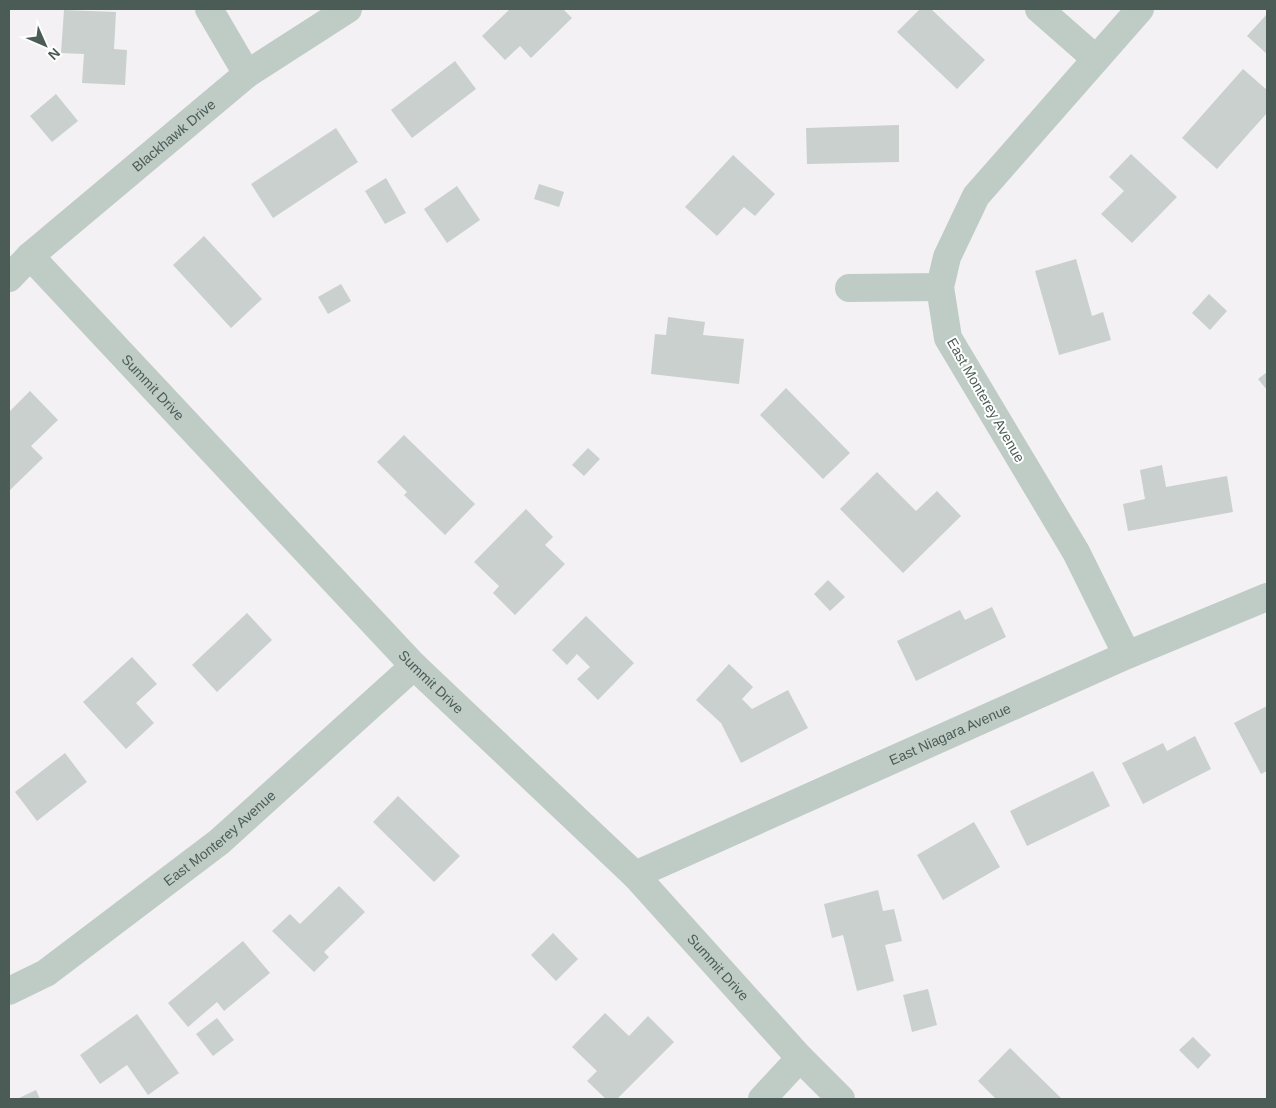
<svg xmlns="http://www.w3.org/2000/svg" width="1276" height="1108" viewBox="0 0 1276 1108" font-family="Arial,sans-serif">
<style>
.building{fill:#c9d0ce}
.lines{fill:none;stroke-linecap:round;stroke-linejoin:round}
.street{stroke:#bfccc6;stroke-width:28}
.labels{text-anchor:middle;stroke-width:4;stroke-linejoin:round;paint-order:stroke}
.street-label{font-size:14px;fill:#4b5c56;stroke:#fff}
</style>
<rect width="100%" height="100%" fill="#f3f1f3"/>
<path class="building" d="M510,9H563L572,18L531,58L520,46L505,60L482,36Z
M920,9H931L985,60L957,89L897,32Z
M64,10L116,12L114,49L127,50L125,85L82,83L84,54L61,53Z
M1267,14V54L1247,36Z
M455,61L476,89L412,138L391,110Z
M1243,69L1267,90V113L1217,169L1182,138Z
M56,94L78,121L52,142L30,116Z
M899,125V162L807,164L806,128Z
M336,128L358,162L273,218L251,184Z
M1131,154L1177,197L1132,243L1101,214L1124,191L1109,177Z
M733,155L775,194L755,216L744,207L717,236L685,207Z
M386,178L406,213L385,224L365,191Z
M539,184L564,192L559,207L534,199Z
M457,186L480,220L447,243L424,209Z
M204,236L262,299L231,328L173,265Z
M1076,259L1092,316L1103,312L1111,340L1059,355L1035,271Z
M341,284L351,301L328,314L318,297Z
M1209,294L1227,311L1210,330L1192,313Z
M668,317L705,322L703,335L744,339L739,384L651,374L655,334L666,335Z
M1267,372V390L1258,379Z
M786,388L850,453L823,479L760,415Z
M30,391L58,420L31,446L43,458L10,490L9,488V412Z
M404,435L475,504L445,535L404,495L407,492L377,462Z
M588,448L600,459L584,476L572,465Z
M1162,465L1166,487L1227,476L1233,512L1128,531L1123,504L1145,499L1140,470Z
M877,472L916,511L937,491L961,516L903,573L840,509Z
M526,509L553,537L545,545L565,564L515,615L493,593L499,586L474,562Z
M828,580L845,597L830,611L814,594Z
M992,607L1006,637L916,681L897,641L960,610L965,620Z
M247,613L272,640L217,692L192,665Z
M586,616L634,663L598,700L577,679L590,667L577,654L567,665L552,650Z
M132,657L157,684L136,703L154,723L126,749L83,702Z
M729,664L753,687L742,699L752,709L788,690L808,728L741,763L721,723L696,700Z
M1267,706V771L1261,774L1234,723Z
M1195,736L1211,769L1143,804L1122,763L1163,743L1167,751Z
M65,753L87,782L37,821L15,792Z
M1093,771L1110,806L1027,846L1010,811Z
M398,796L460,856L434,882L373,822Z
M974,822L1000,867L943,900L917,855Z
M339,886L365,912L324,952L329,957L314,972L272,931L290,914L300,924Z
M878,890L883,911L894,909L902,941L885,945L894,981L857,991L843,935L832,938L824,904Z
M553,933L578,959L556,981L531,955Z
M243,941L270,973L224,1011L217,1002L188,1027L168,1003Z
M928,989L937,1025L912,1032L903,995Z
M605,1013L629,1036L648,1016L674,1042L617,1099H606L587,1081L597,1071L572,1047Z
M137,1014L179,1073L148,1095L127,1065L100,1084L80,1055Z
M217,1018L234,1040L213,1056L196,1034Z
M1193,1037L1211,1055L1198,1069L1179,1050Z
M1010,1048L1062,1099H996L978,1081Z
M36,1090L40,1099H17Z"/>
<g class="lines">
<g class="street">
<path d="M209,9L247,74"/>
<path d="M1039,9L1096,59"/>
<path id="s1" d="M30,256L414,666L635,875L800,1058L841,1099"/>
<path id="s2" d="M9,278L30,256L247,74L348,9"/>
<path d="M849,288L940,287"/>
<path d="M1127,655L1076,552L948,338L940,287L947,257L976,196L1140,9"/>
<path id="s3" d="M635,875L1127,655L1267,597"/>
<path id="s4" d="M9,991L46,973L219,842L414,666"/>
<path d="M762,1099L800,1058"/>
</g>
</g>
<g class="labels">
<g class="street-label">
<text dy="5" stroke="none"><textPath href="#s2" startOffset="218">Blackhawk Drive</textPath></text>
<text dy="5" stroke="none"><textPath href="#s1" startOffset="180">Summit Drive</textPath></text>
<text transform="translate(986 400) rotate(60)" y="5">East Monterey Avenue</text>
<text dy="5" stroke="none"><textPath href="#s1" startOffset="585">Summit Drive</textPath></text>
<text dy="5" stroke="none"><textPath href="#s3" startOffset="345">East Niagara Avenue</textPath></text>
<text dy="5" stroke="none"><textPath href="#s4" startOffset="261">East Monterey Avenue</textPath></text>
<text dy="5" stroke="none"><textPath href="#s1" startOffset="990">Summit Drive</textPath></text>
</g>
</g>
<rect width="1276" height="1108" fill="none" stroke="#4b5c56" stroke-width="20"/>
<g transform="translate(45 45) rotate(135)" stroke="#ffffff" stroke-width="4" paint-order="stroke">
<path d="M0-4L9 19L0 12L-9 19Z" fill="#4b5c56"/>
<text y="-8" font-size="14" font-weight="bold" text-anchor="middle" fill="#4b5c56">N</text>
</g>
</svg>
